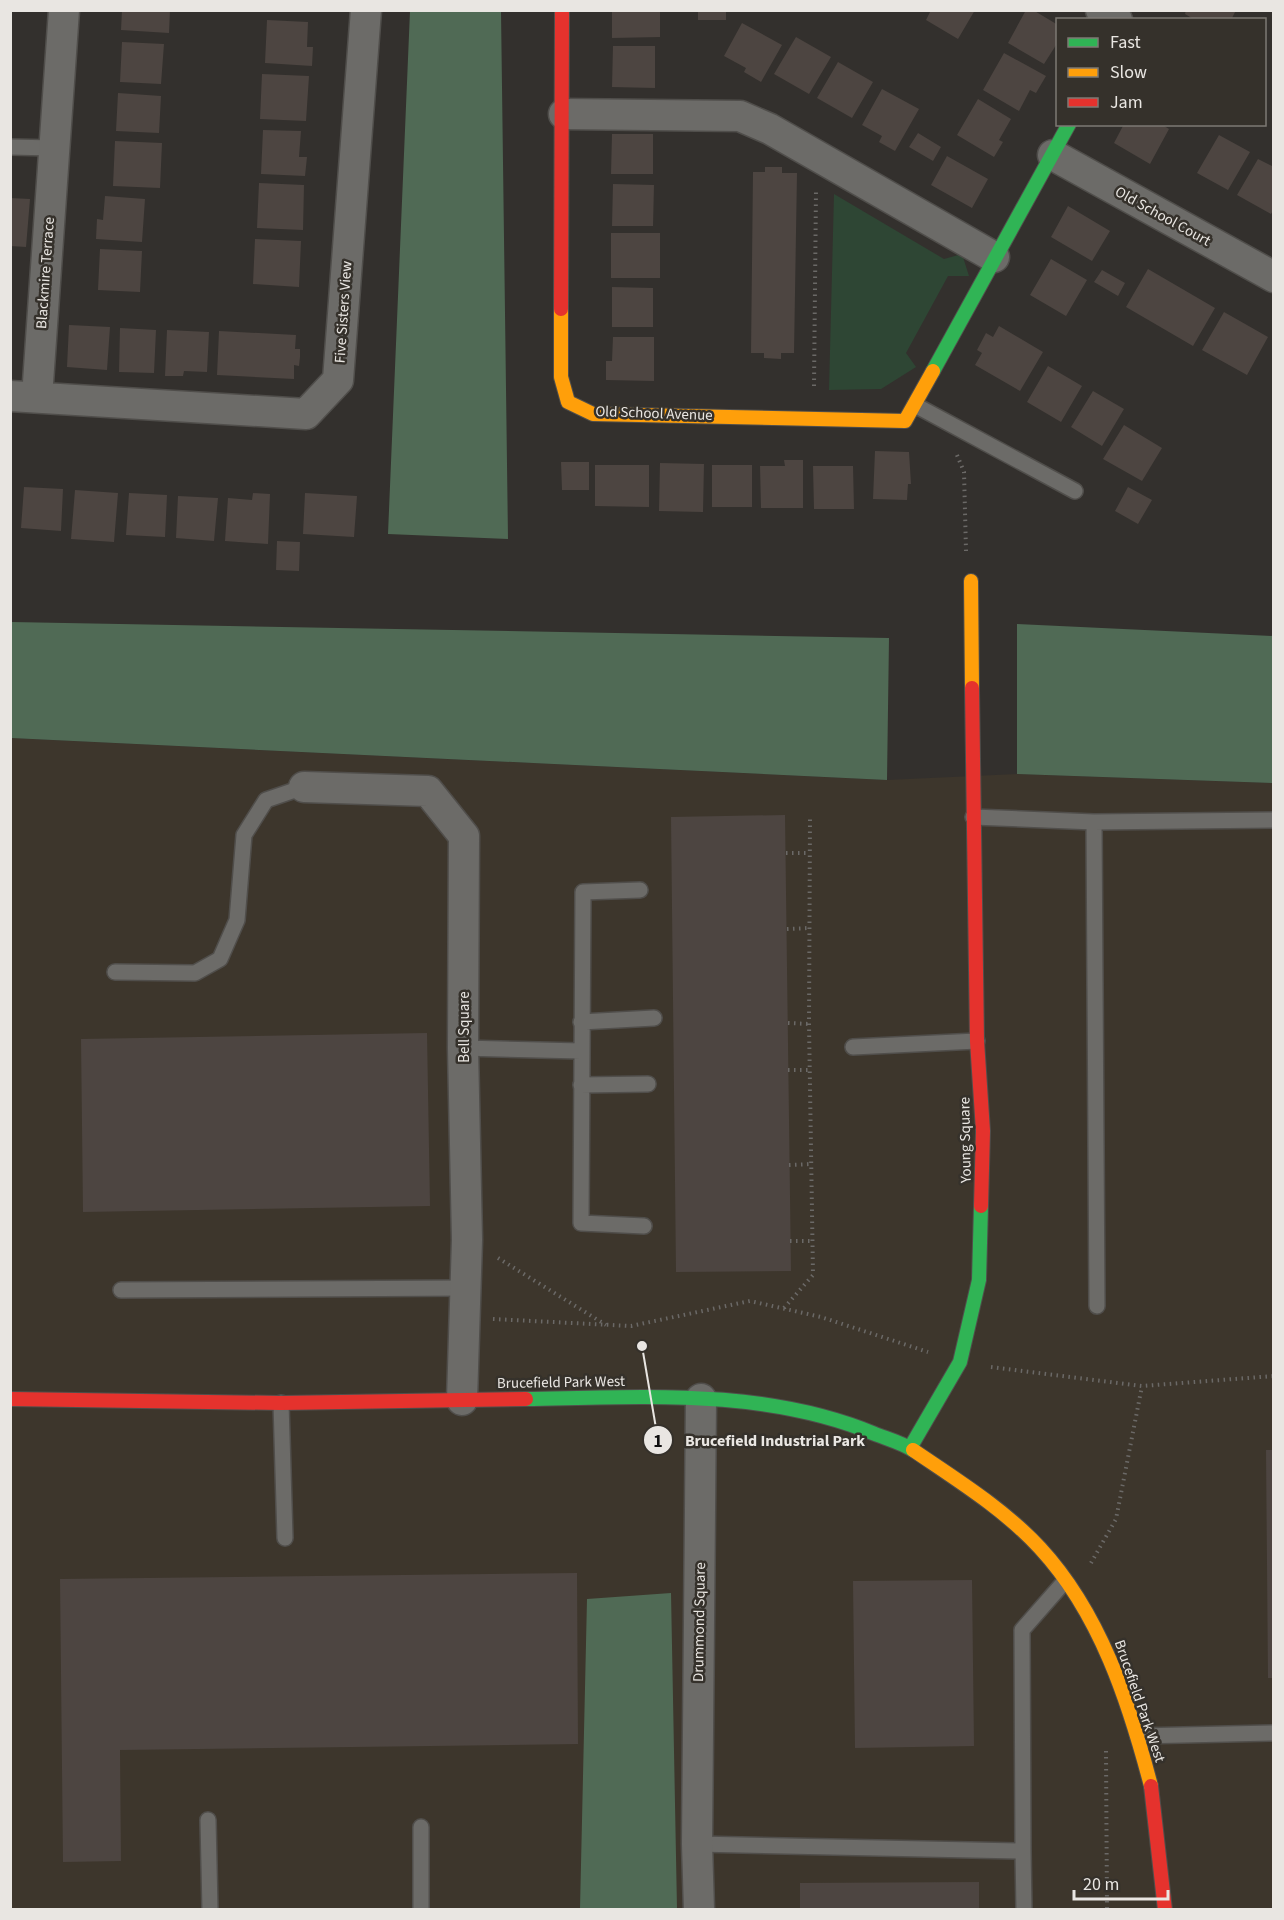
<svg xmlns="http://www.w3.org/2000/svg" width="1284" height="1920" viewBox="0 0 1284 1920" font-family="'Source Sans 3',sans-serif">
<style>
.built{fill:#3d362c}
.green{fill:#2e4634}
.forest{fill:#506a55}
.building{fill:#4d4541}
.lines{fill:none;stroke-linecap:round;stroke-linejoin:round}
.lane-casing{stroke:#504e4b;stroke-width:18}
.street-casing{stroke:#504e4b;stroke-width:33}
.fast-casing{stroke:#504e4b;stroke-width:16}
.slow-casing{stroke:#504e4b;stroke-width:16}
.jam-casing{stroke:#504e4b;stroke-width:16}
.path{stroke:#6b6967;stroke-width:4;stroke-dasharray:1.5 4.5;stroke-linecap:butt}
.lane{stroke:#6c6b68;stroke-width:15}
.street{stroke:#6c6b68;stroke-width:30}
.fast{stroke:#30b455;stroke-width:14}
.slow{stroke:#ff9f0a;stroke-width:14}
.jam{stroke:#e5322d;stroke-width:14}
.labels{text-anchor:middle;stroke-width:5;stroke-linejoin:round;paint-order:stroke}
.street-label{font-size:15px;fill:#e9e6e2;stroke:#35312b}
.leader{fill:none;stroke:#e9e6e2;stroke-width:2}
.callout-dot{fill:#e9e6e2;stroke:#35312b;stroke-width:2}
.mark-label{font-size:18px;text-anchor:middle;font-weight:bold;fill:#111}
.callout-label{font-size:16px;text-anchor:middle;font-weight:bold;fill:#e9e6e2;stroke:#35312b;stroke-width:5;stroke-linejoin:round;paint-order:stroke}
</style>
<rect width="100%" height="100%" fill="#33302d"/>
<path class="built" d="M11,738L887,780L1017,774L1273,783V1909L11,1910Z"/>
<path class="green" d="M834,194L944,259L962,254L969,276H948L906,353L916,367L881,389L829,390Z"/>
<path class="forest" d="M410,11H501L508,539L388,534Z
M11,622L889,638L887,780L11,738Z
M1017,624L1273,636V783L1017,774Z
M671,1593L677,1909H580L587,1599Z"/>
<path class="building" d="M122,10H170L169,33L121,30Z
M612,10H660V37L612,38Z
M698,10H726V20H698Z
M931,10H975L958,39L926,20Z
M1026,10H1033L1058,25V42L1044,64L1008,43Z
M1186,10H1236L1231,20H1195L1185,14Z
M267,20L308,22L307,47H313L312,66L265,63Z
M742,23L782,45L761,82L744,72L746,68L724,56Z
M796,37L831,57L809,94L774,74Z
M122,42L164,44L161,84L120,82Z
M613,46H655V88L612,87Z
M1004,53L1046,76L1036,93L1030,90L1019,111L983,90Z
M838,62L873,82L852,118L817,98Z
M262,74L309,76L306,121L260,119Z
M882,89L919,109L895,151L879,142L882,136L862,125Z
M118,93L161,96L159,133L116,131Z
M978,99L1011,119L999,140L1003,142L994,157L957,135Z
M1124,124H1161L1169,129L1150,164L1114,143Z
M263,130L301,131L299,157H307L305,176L261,174Z
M918,133L941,147L933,161L909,147Z
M612,134H653V174H611Z
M1219,135L1250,152L1228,190L1197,173Z
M115,141L162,143L160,188L113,186Z
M947,156L988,179L972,208L931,185Z
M1258,159L1274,167V209L1271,214L1237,195Z
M765,167H782V173H797L794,353H781V359L764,358V353H751L753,172H765Z
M259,183L304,185L303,230L257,228Z
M613,184L654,185L653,226H612Z
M105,196L145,199L142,242L96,239L97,219L103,220Z
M10,198L30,199L26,247L10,246Z
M1068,206L1110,231L1092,261L1051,237Z
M611,233H660V278H611Z
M255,239L301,241L299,287L253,284Z
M100,249L142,251L140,292L98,290Z
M1051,259L1087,280L1066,316L1030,295Z
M1148,269L1215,308L1193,346L1126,307Z
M1102,270L1125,283L1118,296L1094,282Z
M612,287L653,288V327H612Z
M1224,312L1268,337L1247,375L1202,350Z
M69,325L110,327L107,370L67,367Z
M999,326L1043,352L1020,391L975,365L982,353L977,350L986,333L993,337Z
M120,328L156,330L154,373L119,372Z
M167,330L209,332L207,372L184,371L183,376H165Z
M219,331L296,335L295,349H300V357L299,366L294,365V379L217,375Z
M613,337H654V381L606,380V361H612Z
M1048,366L1082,386L1061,422L1027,402Z
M1093,391L1124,409L1102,446L1071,427Z
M1124,425L1162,448L1142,481L1103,459Z
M875,451L909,452L911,484H908L907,500L873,499Z
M784,460H803V508H761L760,466H785Z
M561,462H589V490H562Z
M660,463L704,464L703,512L659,511Z
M595,465H649V507L595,506Z
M712,465H752V507H712Z
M813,466H853L854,509H814Z
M24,487L63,489L61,531L21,528Z
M1128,487L1152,500L1138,524L1115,511Z
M75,490L118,493L114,542L71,539Z
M129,493L167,495L165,537L126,535Z
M253,493L270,494L268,544L225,541L228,498L252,500Z
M305,493L357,496L354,537L303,534Z
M178,496L218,498L214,541L176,538Z
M277,541L300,542L299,571L276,570Z
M785,815L791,1271L676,1272L671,817Z
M427,1033L430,1206L83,1212L81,1039Z
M1266,1450H1274V1678H1268Z
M577,1573L578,1744L120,1750L121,1861L63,1862L60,1579Z
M972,1580L974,1746L855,1748L853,1581Z
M979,1882V1910H800V1883Z"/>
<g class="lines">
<defs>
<path id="lane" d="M10,147L53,148
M915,405L1075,491
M973,817L1094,822L1274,820
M1094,822L1097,1306
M640,890L583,892L581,1223L644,1226
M115,972L195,973L220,959L237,920L244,835L266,800L304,787
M581,1022L654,1018
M853,1047L977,1041
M463,1048L581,1051
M581,1085L648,1084
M121,1290L466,1288
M281,1403L285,1538
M1138,1736L1274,1733
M208,1820L210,1910
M697,1844L1023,1851L1024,1910
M1023,1851L1022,1630L1065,1581
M421,1910V1827"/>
<path id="street" d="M1101,10L1117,20
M564,114L740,116L770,129L994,257
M1053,155L1274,277
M10,396L306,414L338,380L366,10
M37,397L64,10
M304,787L428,791L464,836L463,1048L467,1240L462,1400
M699,1910L697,1844L701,1399"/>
<path id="fast" d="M933,371L1069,124
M526,1399C643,1397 765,1388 875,1434C888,1439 902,1443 913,1450
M910,1448L960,1362L979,1280L981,1206"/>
<path id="slow" d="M561,309V377L568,402L593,414L905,421L933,371
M971,581L972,688
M913,1450C957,1480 1004,1509 1040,1548C1100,1613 1129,1702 1151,1786"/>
<path id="jam" d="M561,309L562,10
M972,688L977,1041L983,1131L981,1206
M10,1399L281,1403L526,1399
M1151,1786L1165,1910"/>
</defs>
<use href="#lane" class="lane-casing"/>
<use href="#street" class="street-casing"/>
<use href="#fast" class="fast-casing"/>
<use href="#slow" class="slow-casing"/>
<use href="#jam" class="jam-casing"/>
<path class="path" d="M814,386L816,189
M957,455L964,472L966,551
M786,853H809
M787,929L809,928
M788,1023L809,1024
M788,1070H810
M789,1165L811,1164
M790,1241H812
M498,1258L606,1325
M784,1308L813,1275L809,1024L810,817
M493,1319L631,1326L750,1301L821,1317L928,1352
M991,1367L1142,1386L1274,1376
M1091,1563L1116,1519L1142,1386
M1106,1751L1107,1910"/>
<use href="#lane" class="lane"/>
<use href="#street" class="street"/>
<use href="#fast" class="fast"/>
<use href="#slow" class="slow"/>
<use href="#jam" class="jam"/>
</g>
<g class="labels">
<g class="street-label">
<text transform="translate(1163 216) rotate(29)" y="5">Old School Court</text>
<text transform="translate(45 273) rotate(-86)" y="5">Blackmire Terrace</text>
<text transform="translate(343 312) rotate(-86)" y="5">Five Sisters View</text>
<text transform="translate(654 413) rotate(2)" y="5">Old School Avenue</text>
<text transform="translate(464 1027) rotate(-90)" y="5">Bell Square</text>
<text transform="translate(965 1140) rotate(-91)" y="5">Young Square</text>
<text transform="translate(561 1382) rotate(-1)" y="5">Brucefield Park West</text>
<text transform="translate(699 1622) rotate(-89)" y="5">Drummond Square</text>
<text transform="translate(1140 1701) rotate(71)" y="5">Brucefield Park West</text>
</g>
</g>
<path class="leader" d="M642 1346L658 1440"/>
<g class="callout-dot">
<circle cx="642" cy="1346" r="6"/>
<circle cx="658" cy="1440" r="15"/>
</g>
<g class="mark-label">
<text x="658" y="1447">1</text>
</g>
<g class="callout-label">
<text x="775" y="1446">Brucefield Industrial Park</text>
</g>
<rect width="1284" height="1920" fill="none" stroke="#e9e6e2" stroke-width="24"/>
<rect x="1056" y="18" width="210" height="108" fill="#35312b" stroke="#7d7974" stroke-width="1.5"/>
<rect x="1068" y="38" width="30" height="9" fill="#30b455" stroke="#7d7974" stroke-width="1.5"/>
<text x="1110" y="48" font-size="18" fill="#e9e6e2">Fast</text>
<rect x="1068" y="68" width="30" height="9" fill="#ff9f0a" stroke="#7d7974" stroke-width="1.5"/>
<text x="1110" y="78" font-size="18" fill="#e9e6e2">Slow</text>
<rect x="1068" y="98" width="30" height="9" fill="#e5322d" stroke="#7d7974" stroke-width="1.5"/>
<text x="1110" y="108" font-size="18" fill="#e9e6e2">Jam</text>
<path d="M1074 1890v9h94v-9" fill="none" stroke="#e9e6e2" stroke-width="3"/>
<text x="1083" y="1890" font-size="18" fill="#e9e6e2" stroke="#35312b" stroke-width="4.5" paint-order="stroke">20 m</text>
</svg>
